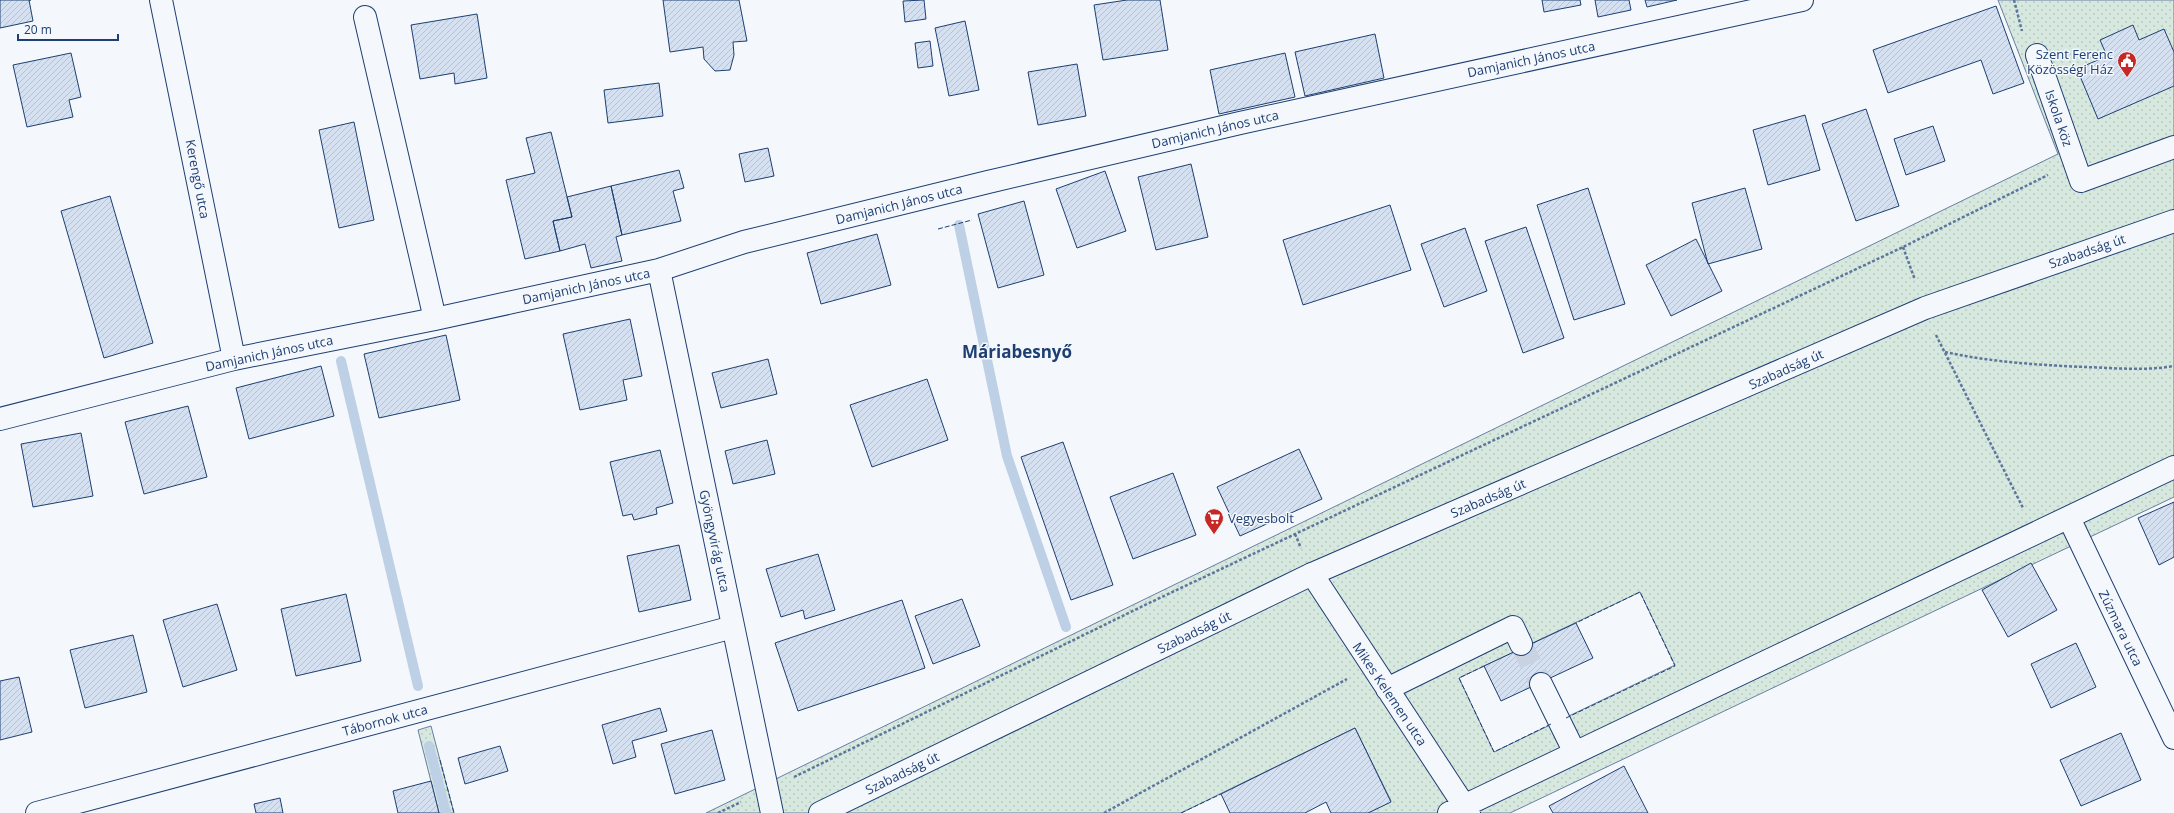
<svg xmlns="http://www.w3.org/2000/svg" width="2174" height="813" viewBox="0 0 2174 813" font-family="'Open Sans',sans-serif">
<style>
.grass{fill:url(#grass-dots);stroke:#687fa3;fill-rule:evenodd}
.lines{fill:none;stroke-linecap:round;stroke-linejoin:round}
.stream{stroke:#bed0e5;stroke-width:10}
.building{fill:url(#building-hatch);stroke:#1d3f73}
.minor-tunnel{stroke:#c9d2e0;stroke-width:22;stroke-dasharray:22 11;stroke-linecap:butt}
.minor-casing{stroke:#1d3f73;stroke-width:24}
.major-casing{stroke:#1d3f73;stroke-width:24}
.path{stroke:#5e769c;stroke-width:2.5;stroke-dasharray:3 2;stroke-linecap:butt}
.minor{stroke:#f4f7fb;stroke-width:22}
.major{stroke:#f4f7fb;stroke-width:22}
.fence{stroke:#1d3f73;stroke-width:1;stroke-dasharray:5 2;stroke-linecap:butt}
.labels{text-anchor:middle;stroke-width:3;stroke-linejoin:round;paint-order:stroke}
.poi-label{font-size:13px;fill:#1d3f73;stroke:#f4f7fb;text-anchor:end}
.street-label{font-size:13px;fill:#1d3f73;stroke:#f4f7fb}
.district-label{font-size:17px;font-weight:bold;fill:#1d3f73;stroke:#f4f7fb}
</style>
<defs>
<pattern id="grass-dots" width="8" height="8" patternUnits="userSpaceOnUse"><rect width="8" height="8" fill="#d7e8df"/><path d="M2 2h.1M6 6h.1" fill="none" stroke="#b8c8c3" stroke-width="1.8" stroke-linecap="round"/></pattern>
<pattern id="building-hatch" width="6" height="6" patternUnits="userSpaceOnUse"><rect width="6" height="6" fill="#d5e0f0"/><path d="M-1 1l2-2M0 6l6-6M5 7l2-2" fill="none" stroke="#b6c1d1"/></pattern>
</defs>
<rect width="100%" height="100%" fill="#f4f7fb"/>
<path class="grass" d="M1998,0H2174V497L1510,813H1368L1391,801L1355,728L1181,813H706L2058,154ZM1640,592L1675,665L1494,752L1459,678Z
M431,726L454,813H439L418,730Z"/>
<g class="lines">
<path class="stream" d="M959,225L1007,456L1066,627
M341,361L418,686
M429,746L446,813"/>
</g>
<path class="building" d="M0,0H31H29L33,21L0,28Z
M663,0H739L747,41L733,42L734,55L730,70L715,71L704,59L703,47L670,52Z
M924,0L926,19L905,22L903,1Z
M1127,0H1160L1168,50L1103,60L1094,5Z
M1542,0H1580L1581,5L1544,12Z
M1595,0H1629L1631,10L1598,17Z
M1645,0H1677L1647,7Z
M1996,6L2024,83L1993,94L1981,60L1888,93L1873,50Z
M477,14L487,78L455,84L454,73L420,79L411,25Z
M965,21L979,90L949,96L935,28Z
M2133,25L2139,40L2164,29L2174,52V86L2098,119L2077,69L2107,56L2100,40Z
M1375,34L1384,78L1305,96L1295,52Z
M930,41L933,66L918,68L915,43Z
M71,53L81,97L69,100L73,117L27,127L13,65Z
M1285,53L1295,97L1219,114L1210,70Z
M1077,64L1086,116L1038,125L1028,72Z
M659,83L663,116L608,123L604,90Z
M1866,109L1899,206L1856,221L1822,124Z
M1805,115L1820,170L1768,185L1753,130Z
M354,122L374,220L339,228L319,130Z
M1933,126L1945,161L1906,175L1894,139Z
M551,132L572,217L553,221L560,251L525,259L506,180L535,173L526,138Z
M768,148L774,176L745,182L739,154Z
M1191,164L1208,237L1156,250L1138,177Z
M679,170L684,188L673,191L681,221L622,235L611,186Z
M1105,171L1126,231L1077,248L1056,189Z
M611,186L622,235L616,237L622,261L591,268L585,244L560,251L553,221L572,217L567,197Z
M1588,188L1625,304L1574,320L1537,205Z
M1745,188L1762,249L1708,264L1692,203Z
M110,196L153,343L104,358L61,211Z
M1024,201L1044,275L998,288L978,214Z
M1390,205L1411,270L1303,305L1283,240Z
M1526,227L1564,338L1523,353L1485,241Z
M1465,228L1487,291L1444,307L1421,244Z
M877,234L891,285L821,304L807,253Z
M1696,239L1722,291L1671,316L1646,265Z
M630,319L642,376L623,380L627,400L580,410L563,334Z
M446,335L460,400L379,418L364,354Z
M768,359L777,394L721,408L712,373Z
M321,366L334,416L249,439L236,388Z
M927,379L948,440L872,467L850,405Z
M188,406L207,477L144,494L125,422Z
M81,433L93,496L33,507L21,444Z
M767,440L775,474L733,484L725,451Z
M1063,442L1113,585L1071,600L1021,457Z
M1299,449L1322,499L1240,536L1217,487Z
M660,450L673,503L656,508L657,514L634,520L632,514L623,516L610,462Z
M1173,473L1196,535L1133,559L1110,497Z
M2174,502V557L2159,565L2138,518Z
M679,545L691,600L639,612L627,556Z
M818,554L835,610L805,619L803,610L781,617L766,569Z
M2031,563L2057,610L2008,637L1982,590Z
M346,594L361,661L296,676L281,609Z
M962,599L980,646L933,664L915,616Z
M902,600L925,668L798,711L775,643Z
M217,604L237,670L183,687L163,620Z
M1576,623L1593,658L1501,701L1484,666Z
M133,635L147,692L85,708L70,650Z
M2076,643L2096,687L2051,708L2031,664Z
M19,677L32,732L0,740V681Z
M660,708L667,731L632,741L636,757L613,764L602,725Z
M1355,728L1391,802L1368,813H1331L1326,802L1305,813H1230L1221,794Z
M712,730L725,780L675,794L661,744Z
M2121,733L2141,780L2081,806L2060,760Z
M500,746L508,771L465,784L458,758Z
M1624,766L1648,813H1553L1549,806Z
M431,781L439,813H398L393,791Z
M280,798L283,813H256L254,804Z"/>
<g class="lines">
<path class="minor-tunnel" d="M1521,644L1541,684"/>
<defs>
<path id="minor" d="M161,0L234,359
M365,17L435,319
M2037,55L2081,181L2174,147
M659,270L772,813
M0,419L234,359L435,319L659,270L744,242L988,182L1240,123L1802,0
M2069,518L2174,738
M1312,574L1469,813
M1541,684L1575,753
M1387,689L1513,627L1521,644
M37,813L733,627
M1449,813L2174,467"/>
<path id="major" d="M820,813L1312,574L1925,308L2174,221"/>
</defs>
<use href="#minor" class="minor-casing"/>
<use href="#major" class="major-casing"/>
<path class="path" d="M2014,0L2022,31
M1903,247L1915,280
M1936,335L2023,508
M1945,352C1991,362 2038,365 2085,367C2115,368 2145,371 2174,366
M1295,534L1301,548
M794,777L1147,604L1903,247L2048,175
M718,813L741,802
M1104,813L1347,679"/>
<use href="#minor" class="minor"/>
<use href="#major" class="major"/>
<path class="fence" d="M938,229L972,220
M1484,666L1459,678L1494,752L1551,724
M1566,718L1675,666L1640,592L1576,623
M440,760L454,813
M1181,813L1221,794"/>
</g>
<defs>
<symbol id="civic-pin" viewBox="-11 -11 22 30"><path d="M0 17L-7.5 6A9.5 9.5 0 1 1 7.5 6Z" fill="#c62828" stroke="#f4f7fb"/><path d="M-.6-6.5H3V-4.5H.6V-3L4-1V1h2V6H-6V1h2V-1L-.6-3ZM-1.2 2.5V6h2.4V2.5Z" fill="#fff"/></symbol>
<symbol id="supermarket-pin" viewBox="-11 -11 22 30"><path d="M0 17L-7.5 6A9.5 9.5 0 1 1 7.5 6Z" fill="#c62828" stroke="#f4f7fb"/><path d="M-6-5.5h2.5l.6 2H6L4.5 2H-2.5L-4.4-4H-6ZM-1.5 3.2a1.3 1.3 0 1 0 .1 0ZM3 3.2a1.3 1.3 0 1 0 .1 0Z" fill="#fff"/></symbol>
</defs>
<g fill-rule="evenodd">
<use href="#civic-pin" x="2116" y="50" width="22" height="30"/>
<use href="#supermarket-pin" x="1203" y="507" width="22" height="30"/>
</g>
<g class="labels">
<g class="poi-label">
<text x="2113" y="59">Szent Ferenc<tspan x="2113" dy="15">Közösségi Ház</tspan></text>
<text x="1228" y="523" text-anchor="start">Vegyesbolt</text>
</g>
<g class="street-label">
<text transform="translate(1531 59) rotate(-12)" y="5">Damjanich János utca</text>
<text transform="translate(2059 118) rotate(71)" y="5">Iskola köz</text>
<text transform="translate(1215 129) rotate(-13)" y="5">Damjanich János utca</text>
<text transform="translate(198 179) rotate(79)" y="5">Kerengő utca</text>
<text transform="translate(899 204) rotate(-14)" y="5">Damjanich János utca</text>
<text transform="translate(2087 251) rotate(-19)" y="5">Szabadság út</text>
<text transform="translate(586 286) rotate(-12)" y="5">Damjanich János utca</text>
<text transform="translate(269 353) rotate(-12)" y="5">Damjanich János utca</text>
<text transform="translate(1786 369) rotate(-24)" y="5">Szabadság út</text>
<text transform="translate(1488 498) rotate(-23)" y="5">Szabadság út</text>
<text transform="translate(715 541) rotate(78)" y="5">Gyöngyvirág utca</text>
<text transform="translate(2121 628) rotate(64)" y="5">Zúzmara utca</text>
<text transform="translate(1194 632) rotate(-26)" y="5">Szabadság út</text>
<text transform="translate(1390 694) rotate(56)" y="5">Mikes Kelemen utca</text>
<text transform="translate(385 720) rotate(-15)" y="5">Tábornok utca</text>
<text transform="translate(902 773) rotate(-26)" y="5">Szabadság út</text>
</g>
<g class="district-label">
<text x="1017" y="358">Máriabesnyő</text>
</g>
</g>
<path d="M18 34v6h100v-6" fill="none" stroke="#1d3f73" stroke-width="2"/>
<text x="24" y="34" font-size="12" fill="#1d3f73" stroke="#f4f7fb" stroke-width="3" paint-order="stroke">20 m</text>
</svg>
